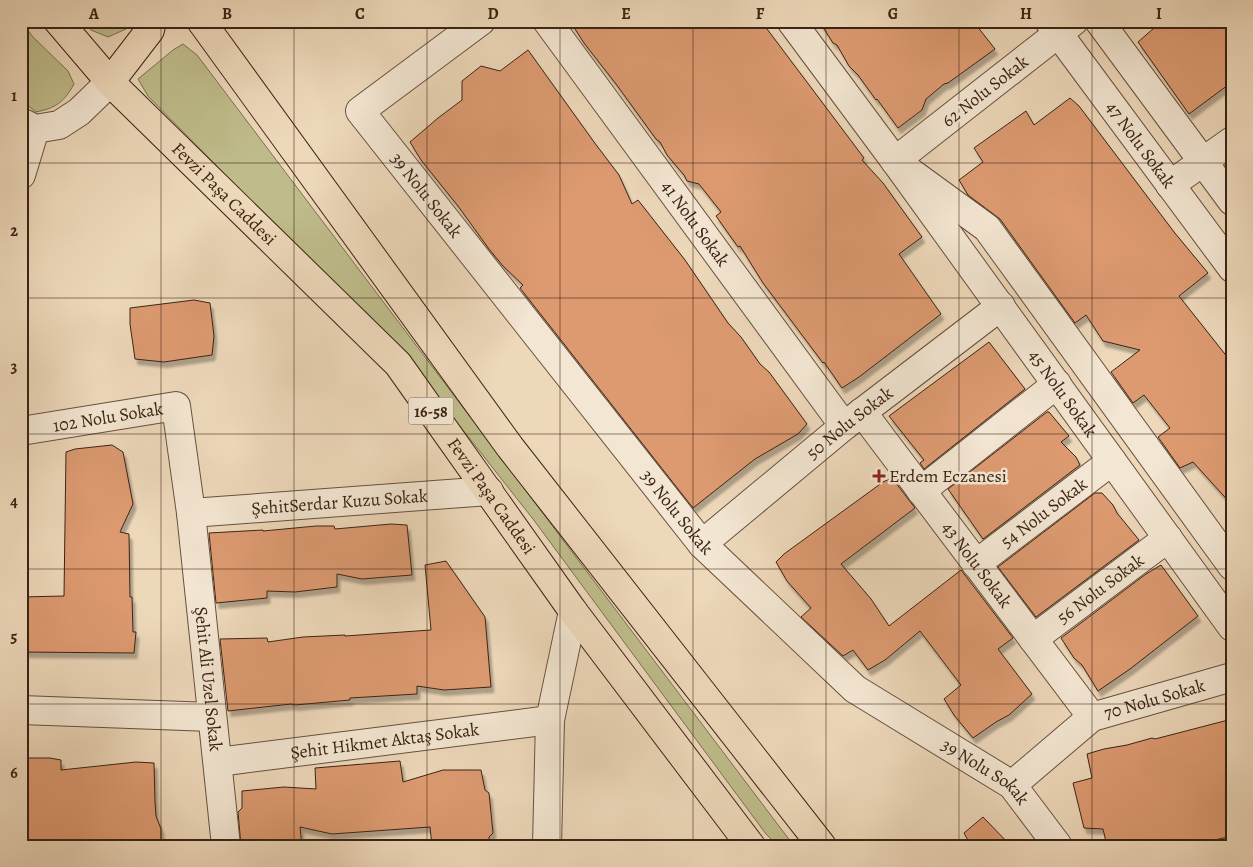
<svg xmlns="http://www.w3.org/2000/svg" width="1253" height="867" viewBox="0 0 1253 867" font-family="Alegreya,serif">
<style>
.green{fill:#bfbc8b;stroke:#7c7050}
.building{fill:#dd9a71;stroke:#3a2314;filter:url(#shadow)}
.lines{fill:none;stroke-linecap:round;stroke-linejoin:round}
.minor-casing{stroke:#67503e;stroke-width:30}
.tertiary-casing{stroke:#67503e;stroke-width:30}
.primary-casing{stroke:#3a2314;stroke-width:30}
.minor{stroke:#f3e6d2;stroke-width:28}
.tertiary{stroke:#f3e6d2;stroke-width:28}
.primary{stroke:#edd8ba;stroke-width:28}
.grid{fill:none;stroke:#3a2314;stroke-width:1;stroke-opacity:0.55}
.poi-dot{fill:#8f2418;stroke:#f3e6d2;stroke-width:2}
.labels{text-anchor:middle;stroke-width:5;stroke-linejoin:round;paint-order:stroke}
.shield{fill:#f3e6d2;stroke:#725e4d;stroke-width:1}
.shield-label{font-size:16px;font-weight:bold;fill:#3a2314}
.street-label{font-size:18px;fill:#3a2314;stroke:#f3e6d2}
.poi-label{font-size:18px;fill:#3a2314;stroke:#f3e6d2;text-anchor:start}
.neatline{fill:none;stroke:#3a2314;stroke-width:2}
.grid-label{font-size:16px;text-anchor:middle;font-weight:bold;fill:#3a2314}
</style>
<defs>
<filter id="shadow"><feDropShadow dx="3" dy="5.5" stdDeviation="1" flood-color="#0004"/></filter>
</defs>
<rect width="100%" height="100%" fill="#edd8ba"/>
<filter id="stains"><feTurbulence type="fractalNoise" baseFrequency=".004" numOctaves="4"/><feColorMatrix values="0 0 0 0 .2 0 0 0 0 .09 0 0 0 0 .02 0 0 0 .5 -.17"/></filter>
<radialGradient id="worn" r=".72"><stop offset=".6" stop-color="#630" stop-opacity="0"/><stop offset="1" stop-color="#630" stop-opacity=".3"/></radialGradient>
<path class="green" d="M21,21L33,37L68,71L74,84C64,102 56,108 36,112L21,100Z
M84,21H138L126,29L108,37L91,30Z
M183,44L197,55L794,846H778L766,834L533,519L407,359L148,96L138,79L173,50Z"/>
<path class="building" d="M570,21H761L864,158L862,160L883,183L922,237L899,254L941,314L859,377L842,388L824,362L823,363L763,283L740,246L738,247L716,216L721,212L699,184L687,181L684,175L667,155L660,142L656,139L616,84L584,43Z
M819,21H973L995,49L948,83L944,84L926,99L922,110L898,128L877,99L876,100L858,75L849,66L837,45L833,43Z
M1162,21H1232V82L1189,114L1138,42Z
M528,50L594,142L619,175L632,204L638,200L685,260L728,323L741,337L760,364L769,372L807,424L798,434L755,459L693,508L520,288L523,285L503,266L489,249L458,206L421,160L410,142L438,118L462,100V81L481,66L500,71Z
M1070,98L1079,106L1174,232L1208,273L1179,296L1232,363V505L1193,462L1180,468L1158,437L1170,428L1144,395L1133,403L1111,372L1140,350L1103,341L1086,315L1075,323L1000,219L968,195L959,180L983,162L974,148L1026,111L1034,125Z
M194,300L210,303L214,336L212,355L164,362L135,359L130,324V308Z
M989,342L1025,389L924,469L920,463L924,460L889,416Z
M1047,412H1049L1069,436L1061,442L1076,457L1080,465L983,539L948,489Z
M112,445L123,452L133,504L120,532L129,534L130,597H132L133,632H136L134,653L21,652V597L64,596L66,452L75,449Z
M892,478L915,508L841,564L871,599L889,626L961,570L1013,638L998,649L1032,694L1009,715L996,722L973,738L954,715L944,699L961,685L920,631L885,660L868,670L853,650L843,656L801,617L811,608L787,581L776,562L784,554L883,482Z
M1095,493H1102L1113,505L1117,513L1139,540L1036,617L998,567Z
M391,524L407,525L412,575L362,579L337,574V587L295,592L267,591V598L216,603L209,533L263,530V531L316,526H334L335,529Z
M446,561L485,617L491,687L444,690L417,686V694L350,698V700L295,705L291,704L228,711L220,639L267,638L268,642L303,637L345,635V636L431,630L425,565Z
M1161,565L1198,616L1130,669L1098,691L1082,665L1074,658L1061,638L1146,574Z
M1232,719V836L1190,846H1107L1103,829L1084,828L1073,783L1092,778L1087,754L1104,749L1127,745L1152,738L1155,739Z
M21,758H50L61,760V770L136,762L154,763L155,802L156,816L161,829V845L125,846L123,843L94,845V843L21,841Z
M400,761L403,782L443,770H481L485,790L489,793L493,833L489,837V846H432L430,827L332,834L300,827L302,846H241L238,812L242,808V791L284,787L316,789L315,768Z
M983,817L1011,846H971L964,833Z"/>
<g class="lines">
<defs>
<g id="minor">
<path id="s1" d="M481,21L360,111L702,544L855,689L1012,785L1058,846"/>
<path id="s2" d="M547,21L844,426"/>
<path id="s3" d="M791,21L895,161L1232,627"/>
<path id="s4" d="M1049,21L1232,268"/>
<path d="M1074,21L895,161L987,228L1232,566"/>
<path d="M1099,21L1232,201"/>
<path d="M1170,185L1232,141"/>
<path id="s5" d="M862,412L1092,717"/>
<path d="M921,491L1057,384"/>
<path id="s6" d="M191,513L489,491"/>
<path id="s7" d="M702,544L844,426L1001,306"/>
<path id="s8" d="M976,564L1112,461"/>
<path id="s9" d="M1033,639L1168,538"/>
<path d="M21,710L212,717"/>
<path id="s10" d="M218,762L550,720"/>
<path id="s11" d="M1012,785L1092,717L1232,677"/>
<path d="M547,846L550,720L573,611"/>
</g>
<g id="tertiary">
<path d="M21,122L35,129L59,125L79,112L110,82"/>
<path d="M21,175L35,129"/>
<path id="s12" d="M21,431L176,406L191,513L226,846"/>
</g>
<g id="primary">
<path id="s13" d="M58,21L110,82L398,364L573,611L751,846"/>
<path d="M201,21L510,447L822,846"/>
<path d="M110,82L150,30L152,21"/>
</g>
</defs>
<use href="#minor" class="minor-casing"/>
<use href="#tertiary" class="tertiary-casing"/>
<use href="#primary" class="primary-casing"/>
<use href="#minor" class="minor"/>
<use href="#tertiary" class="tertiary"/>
<use href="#primary" class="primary"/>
</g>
<path class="grid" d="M161,21V846M294,21V846M427,21V846M560,21V846M693,21V846M826,21V846M959,21V846M1092,21V846M21,163H1232M21,298H1232M21,434H1232M21,569H1232M21,704H1232"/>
<path class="poi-dot" d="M876.5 468.5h5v5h5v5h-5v5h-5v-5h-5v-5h5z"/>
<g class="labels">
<rect class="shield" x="408.5" y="397.5" width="45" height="27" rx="4"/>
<g class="shield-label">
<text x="431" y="417">16-58</text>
</g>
<g class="street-label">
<text transform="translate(985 91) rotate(-38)" y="6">62 Nolu Sokak</text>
<text dy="6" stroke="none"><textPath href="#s4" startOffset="154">47 Nolu Sokak</textPath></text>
<text dy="6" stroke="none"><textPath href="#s13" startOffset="240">Fevzi Paşa Caddesi</textPath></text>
<text dy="6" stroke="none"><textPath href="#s1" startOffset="258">39 Nolu Sokak</textPath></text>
<text dy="6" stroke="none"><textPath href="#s2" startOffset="251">41 Nolu Sokak</textPath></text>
<text dy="6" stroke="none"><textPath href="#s3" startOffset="461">45 Nolu Sokak</textPath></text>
<text dy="6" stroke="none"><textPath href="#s12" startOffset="88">102 Nolu Sokak</textPath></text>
<text dy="6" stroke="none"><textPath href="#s7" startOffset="191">50 Nolu Sokak</textPath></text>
<text dy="6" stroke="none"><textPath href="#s13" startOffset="645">Fevzi Paşa Caddesi</textPath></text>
<text dy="6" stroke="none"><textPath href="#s6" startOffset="149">ŞehitSerdar Kuzu Sokak</textPath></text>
<text dy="6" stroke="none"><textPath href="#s1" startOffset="662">39 Nolu Sokak</textPath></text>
<text dy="6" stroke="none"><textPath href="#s8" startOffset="85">54 Nolu Sokak</textPath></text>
<text dy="6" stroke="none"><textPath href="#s5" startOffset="191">43 Nolu Sokak</textPath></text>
<text dy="6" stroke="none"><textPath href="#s9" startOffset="84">56 Nolu Sokak</textPath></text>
<text dy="6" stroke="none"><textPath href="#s12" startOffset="432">Şehit Ali Uzel Sokak</textPath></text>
<text dy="6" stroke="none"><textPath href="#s11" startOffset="170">70 Nolu Sokak</textPath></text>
<text dy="6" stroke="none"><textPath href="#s10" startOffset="168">Şehit Hikmet Aktaş Sokak</textPath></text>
<text dy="6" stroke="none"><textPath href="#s1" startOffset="1068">39 Nolu Sokak</textPath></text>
</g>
<g class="poi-label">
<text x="889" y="482">Erdem Eczanesi</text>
</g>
</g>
<rect width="1253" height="867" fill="none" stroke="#edd8ba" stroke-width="55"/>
<rect x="28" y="28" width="1198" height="812" class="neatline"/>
<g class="grid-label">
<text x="94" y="19">A</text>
<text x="227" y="19">B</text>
<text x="360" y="19">C</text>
<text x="493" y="19">D</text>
<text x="626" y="19">E</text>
<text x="760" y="19">F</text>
<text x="893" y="19">G</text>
<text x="1026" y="19">H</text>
<text x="1159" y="19">I</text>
<text x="14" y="101">1</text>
<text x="14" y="236">2</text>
<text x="14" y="372">3</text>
<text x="14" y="507">4</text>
<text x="14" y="642">5</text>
<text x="14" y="778">6</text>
</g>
<rect width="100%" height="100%" filter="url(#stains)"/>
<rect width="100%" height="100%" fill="url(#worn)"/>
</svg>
